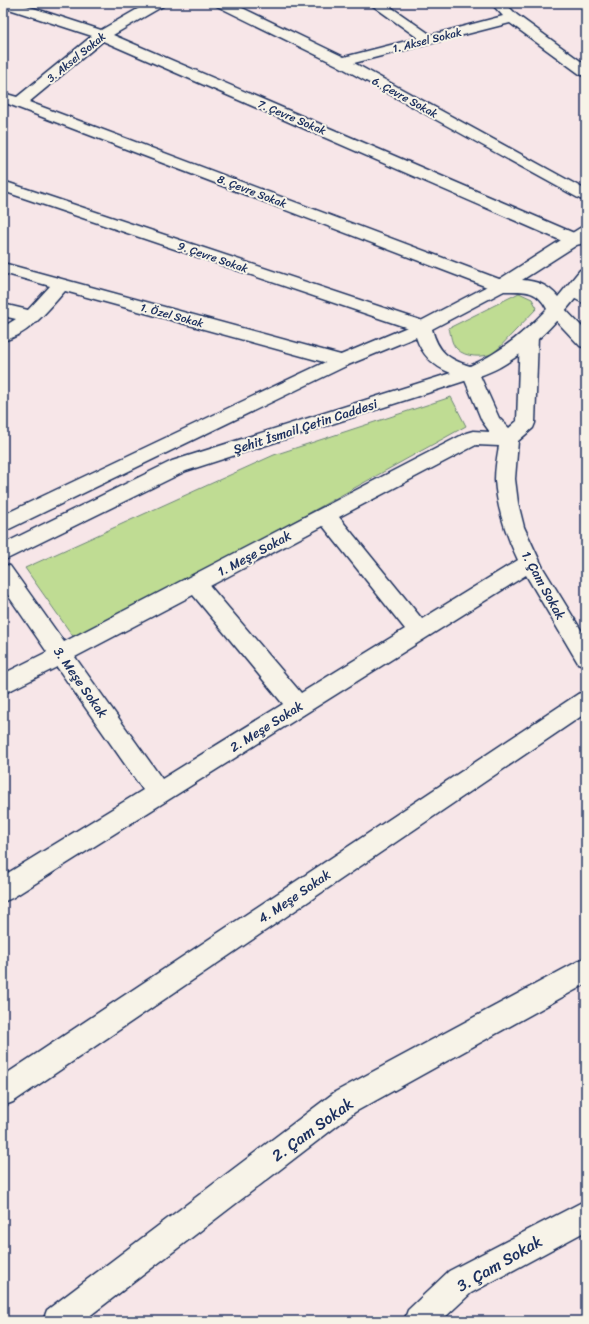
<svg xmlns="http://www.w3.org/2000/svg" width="589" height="1324" viewBox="0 0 589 1324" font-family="Sriracha,sans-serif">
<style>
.green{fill:#bfdc93;stroke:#6d8678}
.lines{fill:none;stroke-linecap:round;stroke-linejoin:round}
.street-casing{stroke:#1b2f5e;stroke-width:3}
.secondary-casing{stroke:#1b2f5e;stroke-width:3}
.street{fill:#f7f3e8;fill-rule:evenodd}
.secondary{fill:#f7f3e8;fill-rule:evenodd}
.labels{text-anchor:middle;stroke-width:4;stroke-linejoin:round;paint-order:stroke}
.far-street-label{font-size:11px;fill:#1b2f5e;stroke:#f7f3e8}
.street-label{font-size:13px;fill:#1b2f5e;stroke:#f7f3e8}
.near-street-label{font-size:16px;fill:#1b2f5e;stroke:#f7f3e8}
</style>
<rect width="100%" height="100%" fill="#f7e6e8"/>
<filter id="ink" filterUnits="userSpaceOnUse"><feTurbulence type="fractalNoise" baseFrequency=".025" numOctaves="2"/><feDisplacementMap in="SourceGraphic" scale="8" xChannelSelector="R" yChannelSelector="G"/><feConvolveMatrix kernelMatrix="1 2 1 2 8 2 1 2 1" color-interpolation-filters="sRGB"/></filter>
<g filter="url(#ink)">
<path class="green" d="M519,293L532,299L537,308L493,354C482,357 466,358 457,349C451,344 451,335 449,328Z
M451,397L466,426L77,642L25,568L274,455Z"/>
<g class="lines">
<defs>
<path id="street" d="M3,3H18L101,30L148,3H165L163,6L113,35L581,236L583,240L581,244L575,245L569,244L103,41L29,102L507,282L510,286L507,290L501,291L495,290L3,102V93L17,97L92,36L3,7Z
M215,3H232L344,57L418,38L369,3H385L431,35L503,16L491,3H505L517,15L586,65V76L581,75L510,23L354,63L586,190V201L580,199L337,65L217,6Z
M3,181L429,323L432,327L429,331L423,333L417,331L3,191Z
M3,263L348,357L351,361L348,365L342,367L65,291C48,310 30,334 3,341V327L16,319L3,316V304L28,310L50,286L3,273Z
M574,285L586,290V304C578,301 570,297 565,290L568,286Z
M556,304L562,306L586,331V348L580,346L550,314L547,310L550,306Z
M529,330L535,332L538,336L535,423L533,428L518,441L515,479L518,503L524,527L543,568L586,638V666L578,663L526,575L12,898L3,902V876L143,790L57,667L3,694V674L47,652L3,588V564L10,566L64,642L466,433L473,431L490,432L482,421L462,373L465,369L471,367L477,369L499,418L509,428L517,421L520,336L523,332ZM476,445L499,446C497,457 495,468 495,480C497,508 506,535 518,560L422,619L339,517ZM323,526L405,629L301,693L210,586ZM193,595L283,704L162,779L75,657Z
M586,691V713L13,1102L3,1106V1076L578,694Z
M586,957V984L355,1112L83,1321H43L47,1310L335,1092Z
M586,1200V1231L471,1293L441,1321H404L408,1310L449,1271Z"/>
<path id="secondary" d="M586,227V239L522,280C537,281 548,285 558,297L580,270L586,269V285C563,315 537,345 505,364C496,370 487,373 477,377L186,471L3,561V544L172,461L451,373C433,366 422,355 416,337L348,365L3,532V515L336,357L417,323L495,282L580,228ZM504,291C524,291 537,289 547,309C524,333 500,353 470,366C448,359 438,352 432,329Z"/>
</defs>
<use href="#street" class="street-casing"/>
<use href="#secondary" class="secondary-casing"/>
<use href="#street" class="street"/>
<use href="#secondary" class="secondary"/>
</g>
</g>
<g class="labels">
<g class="far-street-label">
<text transform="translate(427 40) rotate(-14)" y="4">1. Aksel Sokak</text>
<text transform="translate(76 57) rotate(-39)" y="4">3. Aksel Sokak</text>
<text transform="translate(405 97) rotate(29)" y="4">6. Çevre Sokak</text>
<text transform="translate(292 117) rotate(23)" y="4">7. Çevre Sokak</text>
<text transform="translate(252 191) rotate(21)" y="4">8. Çevre Sokak</text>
<text transform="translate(213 257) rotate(19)" y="4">9. Çevre Sokak</text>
<text transform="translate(172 315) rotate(15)" y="4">1. Özel Sokak</text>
</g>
<g class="street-label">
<text transform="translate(305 426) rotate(-18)" y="5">Şehit İsmail Çetin Caddesi</text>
<text transform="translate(254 553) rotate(-28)" y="5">1. Meşe Sokak</text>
<text transform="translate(544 585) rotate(61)" y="5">1. Çam Sokak</text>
<text transform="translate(81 682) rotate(55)" y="5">3. Meşe Sokak</text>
<text transform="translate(266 726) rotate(-32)" y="5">2. Meşe Sokak</text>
<text transform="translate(294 896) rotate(-34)" y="5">4. Meşe Sokak</text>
</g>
<g class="near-street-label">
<text transform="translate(312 1129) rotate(-36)" y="6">2. Çam Sokak</text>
<text transform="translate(499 1263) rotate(-30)" y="6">3. Çam Sokak</text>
</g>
</g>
<rect width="589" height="1324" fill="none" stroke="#f7f3e8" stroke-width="16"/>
<rect x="8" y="8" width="573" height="1308" fill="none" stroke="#1b2f5e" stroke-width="1.5" filter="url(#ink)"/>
</svg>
